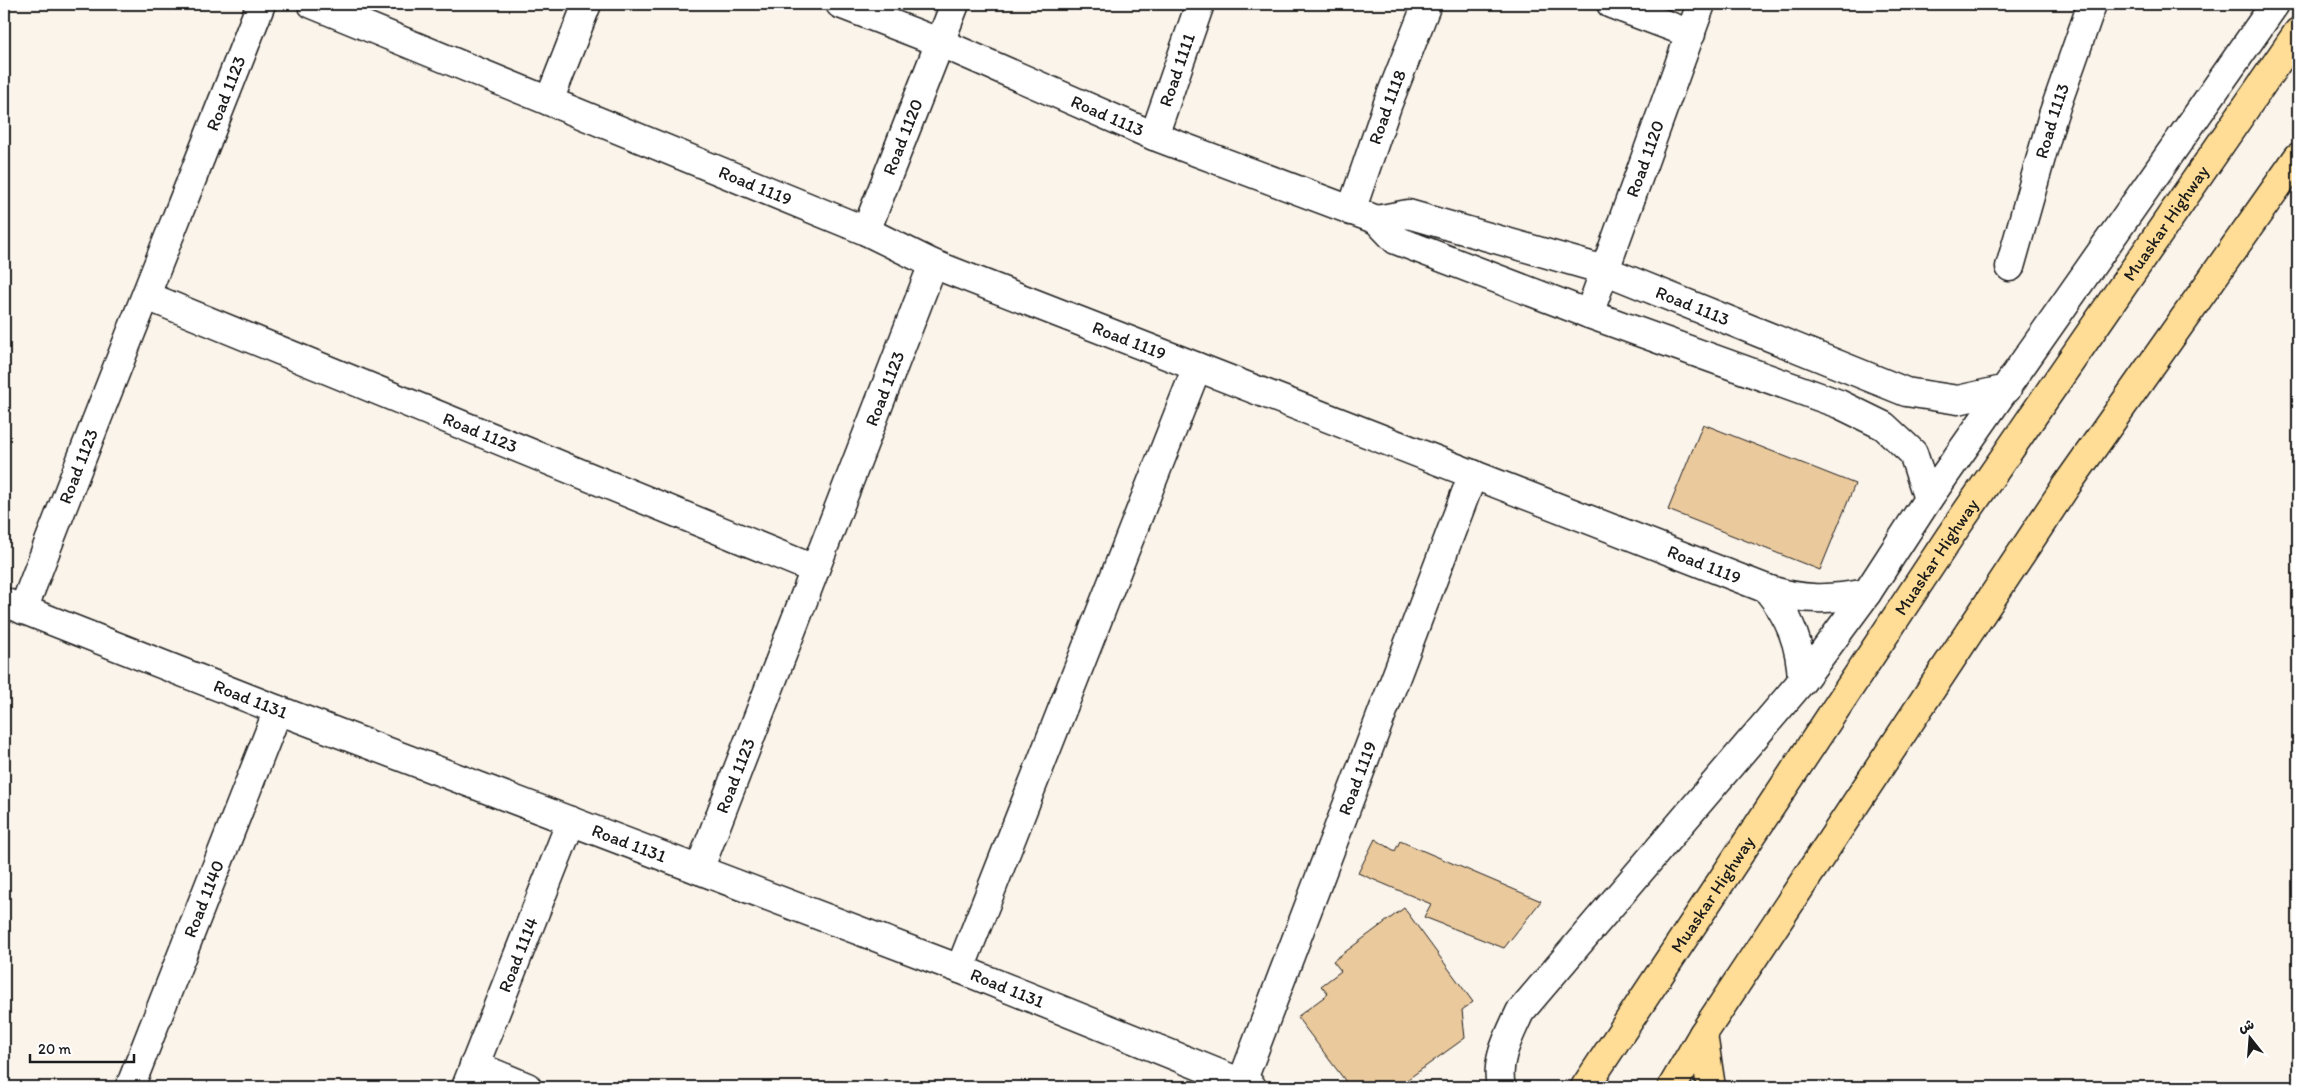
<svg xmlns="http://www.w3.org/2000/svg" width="2302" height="1091" viewBox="0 0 2302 1091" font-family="Itim,'Playpen Sans Arabic',sans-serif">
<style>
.building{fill:#eac99c;stroke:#1c1c1c}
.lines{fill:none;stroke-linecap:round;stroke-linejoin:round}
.street-casing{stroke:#1c1c1c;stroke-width:31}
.primary-casing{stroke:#1c1c1c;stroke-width:31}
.street{stroke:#fff;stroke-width:28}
.primary{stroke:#ffdd96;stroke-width:28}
.labels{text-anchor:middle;stroke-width:5;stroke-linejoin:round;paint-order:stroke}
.street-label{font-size:18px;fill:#1c1c1c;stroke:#fff}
</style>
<rect width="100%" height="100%" fill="#fbf4eb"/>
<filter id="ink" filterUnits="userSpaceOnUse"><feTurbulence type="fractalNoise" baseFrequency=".02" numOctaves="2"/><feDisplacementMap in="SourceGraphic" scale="10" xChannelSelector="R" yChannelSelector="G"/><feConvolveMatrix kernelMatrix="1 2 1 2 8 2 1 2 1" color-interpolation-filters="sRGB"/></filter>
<g filter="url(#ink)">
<path class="building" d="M1703,424L1855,484L1820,570L1668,510Z
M1375,839L1395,851L1400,841L1541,901L1504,948L1424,917L1431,904L1358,873Z
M1404,908L1473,1002L1462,1010L1465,1038L1397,1087H1350L1297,1017L1328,994L1321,986L1341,971L1333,961Z"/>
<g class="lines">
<defs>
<g id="street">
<path id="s1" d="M312,4L866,231L933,264L1767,589C1802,601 1831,600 1867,593"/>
<path id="s2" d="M840,4L941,43L1154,136L1377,220L1396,240L1589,314L1839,404L1884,426L1913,453L1928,499"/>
<path d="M1611,4L1691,34"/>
<path d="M549,101L587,4"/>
<path id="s3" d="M1154,136L1200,4"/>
<path id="s4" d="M1351,211L1388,103L1427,4"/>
<path id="s5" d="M1377,220L1408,214L1604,270L1906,392L1958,400L2007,389"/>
<path id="s6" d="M866,231L955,4"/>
<path id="s7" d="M2010,267L2053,115L2092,4"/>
<path id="s8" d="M147,296L814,569"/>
<path id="s9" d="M1589,314L1701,4"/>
<path d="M1767,589C1790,617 1801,645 1802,681"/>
<path id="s10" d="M4,602L278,710L960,969L1252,1087"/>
<path id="s11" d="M23,610C100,407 182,206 261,4"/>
<path id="s12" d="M699,870L933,264"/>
<path d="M960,969L1197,367"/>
<path d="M474,1065L527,1087"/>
<path id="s13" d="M1242,1082L1473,474"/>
<path id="s14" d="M130,1087L278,710"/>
<path id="s15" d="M466,1087L571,821"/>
<path d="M1501,1087C1495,1061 1509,1036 1520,1012L1802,681L1867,593L1928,499L2275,4"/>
</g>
<g id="primary">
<path d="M1703,1034L1711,1087"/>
<path id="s16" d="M1585,1087L1950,536L2298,32"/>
<path d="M1672,1087L1703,1034L2066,486L2298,157"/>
</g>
</defs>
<use href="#street" class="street-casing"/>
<use href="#primary" class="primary-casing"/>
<use href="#street" class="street"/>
<use href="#primary" class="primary"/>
</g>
</g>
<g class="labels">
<g class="street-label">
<text dy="6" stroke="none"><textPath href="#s3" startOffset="70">Road 1111</textPath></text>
<text dy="6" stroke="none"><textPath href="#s11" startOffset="555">Road 1123</textPath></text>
<text dy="6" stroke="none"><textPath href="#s4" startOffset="110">Road 1118</textPath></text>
<text dy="6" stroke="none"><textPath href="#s2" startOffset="290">Road 1113</textPath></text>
<text dy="6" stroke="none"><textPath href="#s7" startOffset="152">Road 1113</textPath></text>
<text dy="6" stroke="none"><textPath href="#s6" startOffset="101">Road 1120</textPath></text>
<text dy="6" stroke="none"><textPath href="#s9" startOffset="165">Road 1120</textPath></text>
<text dy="6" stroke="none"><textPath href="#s1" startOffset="479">Road 1119</textPath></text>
<text dy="6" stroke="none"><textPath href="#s16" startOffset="1041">Muaskar Highway</textPath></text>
<text dy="6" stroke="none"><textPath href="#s5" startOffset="331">Road 1113</textPath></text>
<text dy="6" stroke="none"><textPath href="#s1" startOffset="884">Road 1119</textPath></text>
<text dy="6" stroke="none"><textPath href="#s12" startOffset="516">Road 1123</textPath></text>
<text dy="6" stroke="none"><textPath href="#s8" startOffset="360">Road 1123</textPath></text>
<text dy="6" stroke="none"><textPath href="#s11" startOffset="154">Road 1123</textPath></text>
<text dy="6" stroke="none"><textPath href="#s16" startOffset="636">Muaskar Highway</textPath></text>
<text dy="6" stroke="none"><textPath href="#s1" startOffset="1501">Road 1119</textPath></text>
<text dy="6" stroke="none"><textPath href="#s10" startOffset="265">Road 1131</textPath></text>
<text dy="6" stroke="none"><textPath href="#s12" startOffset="101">Road 1123</textPath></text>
<text dy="6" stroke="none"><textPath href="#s13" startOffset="325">Road 1119</textPath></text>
<text dy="6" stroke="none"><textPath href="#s10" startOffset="670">Road 1131</textPath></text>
<text dy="6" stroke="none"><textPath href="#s16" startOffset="231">Muaskar Highway</textPath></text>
<text dy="6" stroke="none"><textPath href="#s14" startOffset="202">Road 1140</textPath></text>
<text dy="6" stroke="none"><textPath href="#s15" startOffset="142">Road 1114</textPath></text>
<text dy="6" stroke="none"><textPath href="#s10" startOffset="1075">Road 1131</textPath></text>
</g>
</g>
<rect width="2302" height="1091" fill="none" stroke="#fff" stroke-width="20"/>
<rect x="10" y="10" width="2282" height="1071" fill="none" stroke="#1c1c1c" stroke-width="2" filter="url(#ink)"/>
<g transform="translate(2250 1038) rotate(343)" stroke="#ffffff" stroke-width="4" paint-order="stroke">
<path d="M0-4L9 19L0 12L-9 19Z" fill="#1c1c1c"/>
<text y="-8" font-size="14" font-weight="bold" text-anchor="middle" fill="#1c1c1c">ش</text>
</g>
<path d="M30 1054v8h104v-8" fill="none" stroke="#1c1c1c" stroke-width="2.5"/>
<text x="38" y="1054" font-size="15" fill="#1c1c1c" stroke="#ffffff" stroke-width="4" paint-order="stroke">20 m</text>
</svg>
